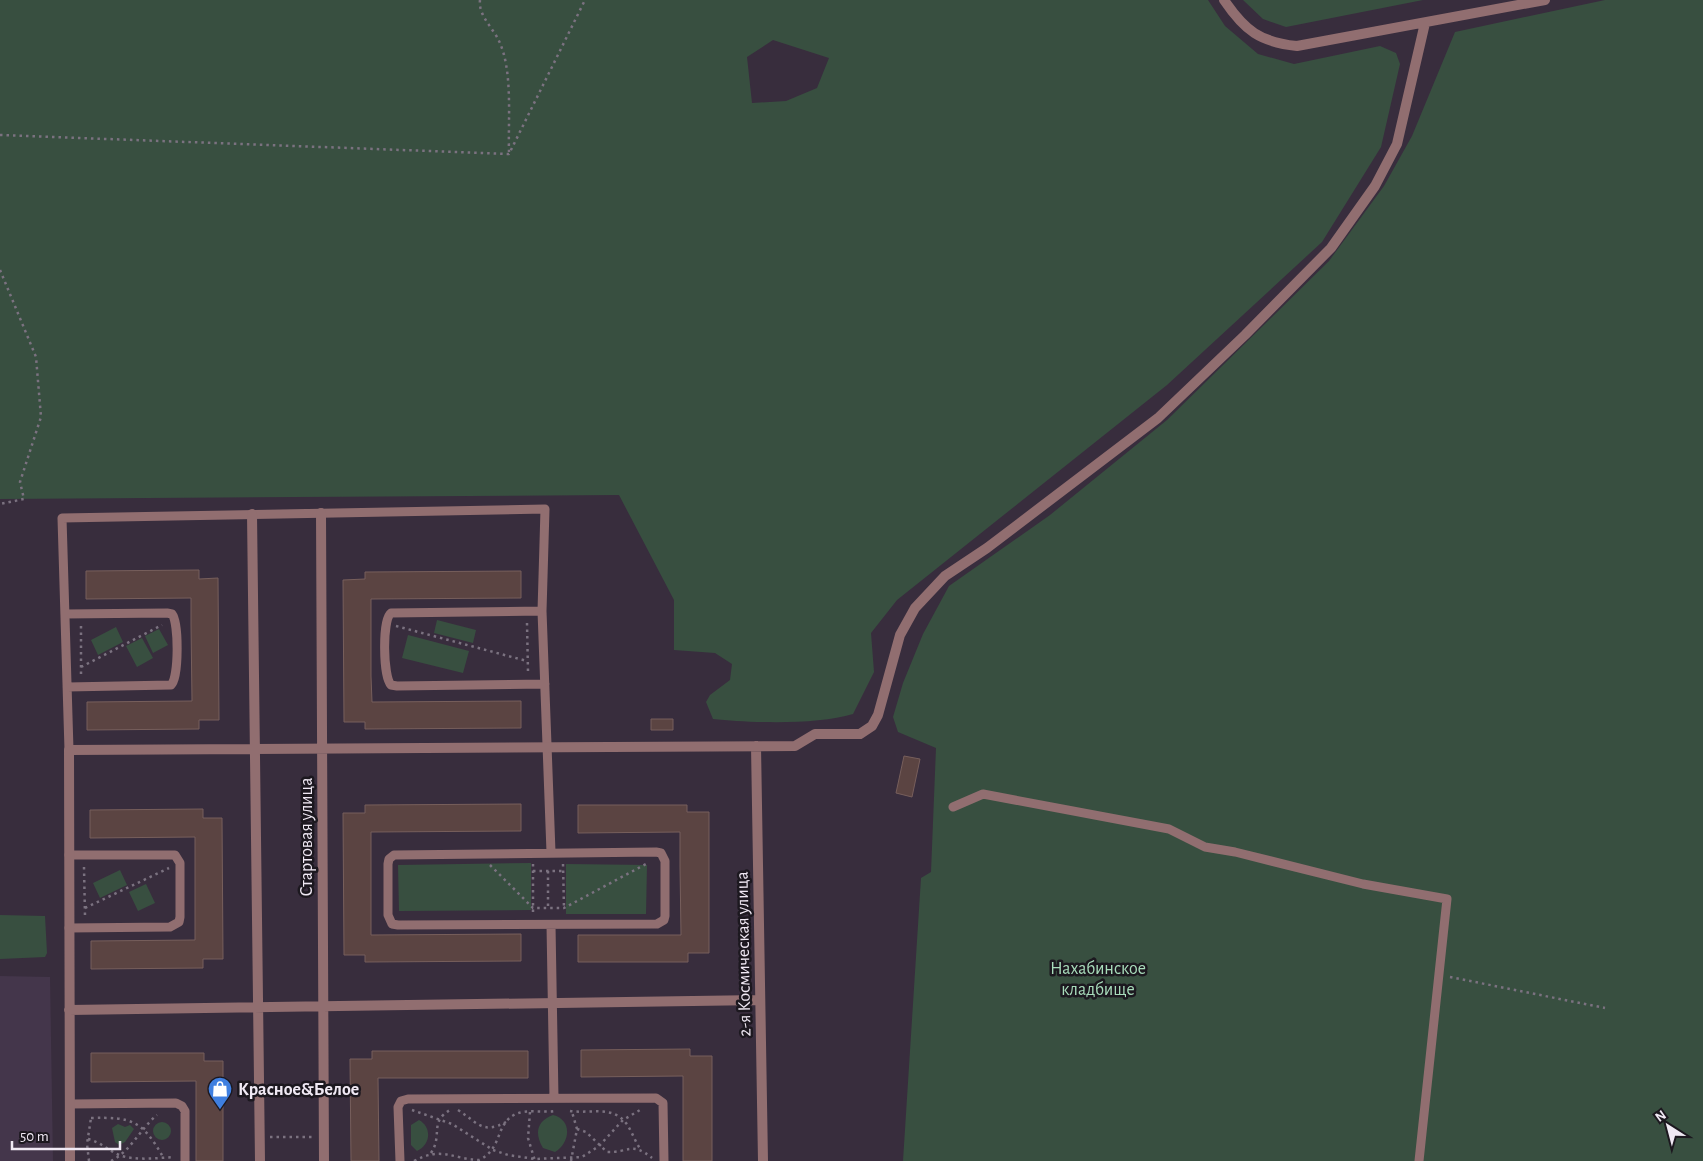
<svg xmlns="http://www.w3.org/2000/svg" width="1703" height="1161" viewBox="0 0 1703 1161" font-family="'Alegreya Sans',sans-serif">
<style>
.built{fill:#44364b}
.green{fill:#384f40;fill-rule:evenodd}
.building{fill:#5b4442;stroke:#775f5c}
.lines{fill:none;stroke-linecap:round;stroke-linejoin:round}
.path{stroke:#7b7280;stroke-width:2.5;stroke-dasharray:2.5 4;stroke-linecap:butt}
.lane{stroke:#916e70;stroke-width:9}
.street{stroke:#916e70;stroke-width:10}
.labels{text-anchor:middle;stroke-width:5;stroke-linejoin:round;paint-order:stroke}
.street-label{font-size:18px;fill:#f0e9f4;stroke:#1c181f}
.park-label{font-size:18px;fill:#a8dcbb;stroke:#1c181f}
.poi-label{font-size:18px;font-weight:bold;fill:#f0e9f4;stroke:#1c181f;text-anchor:start}
</style>
<rect width="100%" height="100%" fill="#382d3d"/>
<path class="built" d="M0,976L50,977L53,1161H0Z"/>
<path class="green" d="M0,0H1208L1225,26L1258,54L1294,64L1380,46L1396,53L1400,64L1381,147L1322,242L1167,385L897,600L871,633L874,672L853,714C818,725 751,723 713,719L706,702L710,695L730,680L732,664L715,653L674,650V600L619,495L0,499ZM773,40L829,58L817,88L786,101L752,103L747,57Z
M1243,0H1423L1286,27L1263,19Z
M1605,0H1703V1161H903L921,878L931,872L936,748L898,732L893,717L903,683L923,634L949,586L1050,515L1167,420L1329,261L1384,186L1412,136L1455,32Z
M437,620L476,630L473,643L434,633Z
M116,627L123,642L98,655L91,640Z
M159,629L168,645L153,653L145,636Z
M408,635L469,651L463,673L402,658Z
M142,638L153,658L137,667L126,646Z
M531,863V910L399,911L398,865Z
M566,864L647,865L646,914H566Z
M120,870L127,885L100,898L93,883Z
M146,884L155,903L138,911L129,892Z
M0,915L45,916L47,953L45,957L0,959Z
M553,1115C573,1120 570,1143 555,1152L543,1148C534,1133 537,1121 553,1115Z
M419,1120C432,1127 431,1145 417,1151L411,1145V1125Z
M153 1131a9 9 0 1 1 18 0a9 9 0 1 1-18 0Z
M118,1124L125,1127L130,1125L134,1129L125,1142L119,1145L115,1142L112,1128Z"/>
<path class="building" d="M199,570V579L218,578L219,720H199V729L87,730V702L192,701L191,624V598L86,599V571Z
M521,571V598L371,599V676L372,702L521,701V728L365,729V722H344L343,580L365,579V572Z
M651,719H673V730H651Z
M904,756L920,759L912,797L896,793Z
M521,804V831L371,832V935L521,934V961L365,962V955H344L343,813H365V805Z
M578,805H687V812H709V953H688V962H578V935H681L680,866V832L578,833Z
M203,809V818H222L223,959H203V968L91,969V941L195,940V837L90,838V810Z
M690,1049V1056H712V1161H683V1076L581,1077V1050Z
M372,1051H528V1078H378L379,1161H351L350,1059H372Z
M91,1053H204V1061H223V1161H196V1081L91,1082Z"/>
<g class="lines">
<path class="path" d="M480,0C478,15 493,28 499,41C513,70 508,120 509,152
M0,135L509,154L585,0
M0,270L36,357L41,417L20,482L24,499L0,504
M527,623L528,672
M81,626V675
M396,626L527,661
M81,667L162,625
M533,864V913
M563,864L564,908
M490,865L533,908H564L646,864
M84,867L85,916
M533,871H563
M548,871V908
M85,908L169,868
M1450,977L1605,1008
M412,1110L452,1124L493,1150L508,1155L535,1159L582,1157L599,1146L623,1120L640,1110
M458,1110C477,1122 482,1135 506,1122
M570,1111C589,1114 612,1105 626,1123C632,1131 635,1142 641,1150
M530,1112L528,1138L535,1161
M91,1118C132,1117 142,1120 163,1157
M577,1129L586,1132L607,1152C629,1153 631,1141 652,1158
M270,1137H312
M88,1139C100,1142 108,1150 119,1155C135,1161 157,1158 174,1157
M431,1153C443,1135 429,1122 450,1110
M89,1161L87,1144L91,1118
M111,1161C131,1151 140,1129 157,1115
M414,1161C442,1146 452,1159 479,1160C503,1149 495,1123 516,1114C527,1109 543,1113 555,1111
M571,1161L577,1129L572,1112"/>
<path class="lane" d="M542,611L391,613C382,620 383,676 391,685L397,686L545,684
M65,614L167,613L172,614C179,623 179,678 171,685L67,687
M69,750L62,518L545,509L542,611L551,852
M953,807L983,794L1169,829L1205,847L1235,852L1363,884L1447,899L1419,1161
M656,852L661,853L665,861V916L664,920L657,924L398,925L392,924L388,915V864L389,859L394,855Z
M69,855H175L180,863V917L179,922L170,927L69,928
M551,925L554,1098
M70,1104L176,1103L182,1106L185,1111V1161
M400,1161L398,1107L401,1101L408,1099L656,1098L663,1103L664,1161"/>
<path class="street" d="M1224,0C1245,31 1260,42 1297,46L1545,0
M321,513L324,1161
M252,514L260,1161
M756,746L763,1161
M69,1010L760,1000
M70,1161L69,750L795,746L815,734H860L872,726L878,715L900,635L915,608L945,576L987,548L1158,418L1245,335L1331,248L1375,186L1397,144L1425,23"/>
</g>
<defs>
<symbol id="shop-pin" viewBox="-11 -11 22 30"><path d="M0 17L-7.5 6A9.5 9.5 0 1 1 7.5 6Z" fill="#3f7fe0" stroke="#1c181f"/><path d="M-5-2.5h2.3a2.7 3.5 0 0 1 5.4 0H5L5.5 6h-11ZM-1.5-2.5h3a1.5 2.3 0 0 0-3 0Z" fill="#fff"/></symbol>
</defs>
<g fill-rule="evenodd">
<use href="#shop-pin" x="206" y="1075" width="28" height="38"/>
</g>
<g class="labels">
<g class="street-label">
<text transform="translate(306 837) rotate(-90)" y="6">Стартовая улица</text>
<text transform="translate(743 954) rotate(-91)" y="6">2-я Космическая улица</text>
</g>
<g class="park-label">
<text x="1098" y="974">Нахабинское<tspan x="1098" dy="21">кладбище</tspan></text>
</g>
<g class="poi-label">
<text x="238" y="1095">Красное&amp;Белое</text>
</g>
</g>
<g transform="translate(1668 1126) rotate(324)" stroke="#1c181f" stroke-width="4" paint-order="stroke">
<path d="M0-4L9 19L0 12L-9 19Z" fill="#f0e9f4"/>
<text y="-8" font-size="14" font-weight="bold" text-anchor="middle" fill="#f0e9f4">N</text>
</g>
<path d="M12 1141v8h108v-8" fill="none" stroke="#f0e9f4" stroke-width="2.5"/>
<text x="20" y="1141" font-size="15" fill="#f0e9f4" stroke="#1c181f" stroke-width="4" paint-order="stroke">50 m</text>
</svg>
